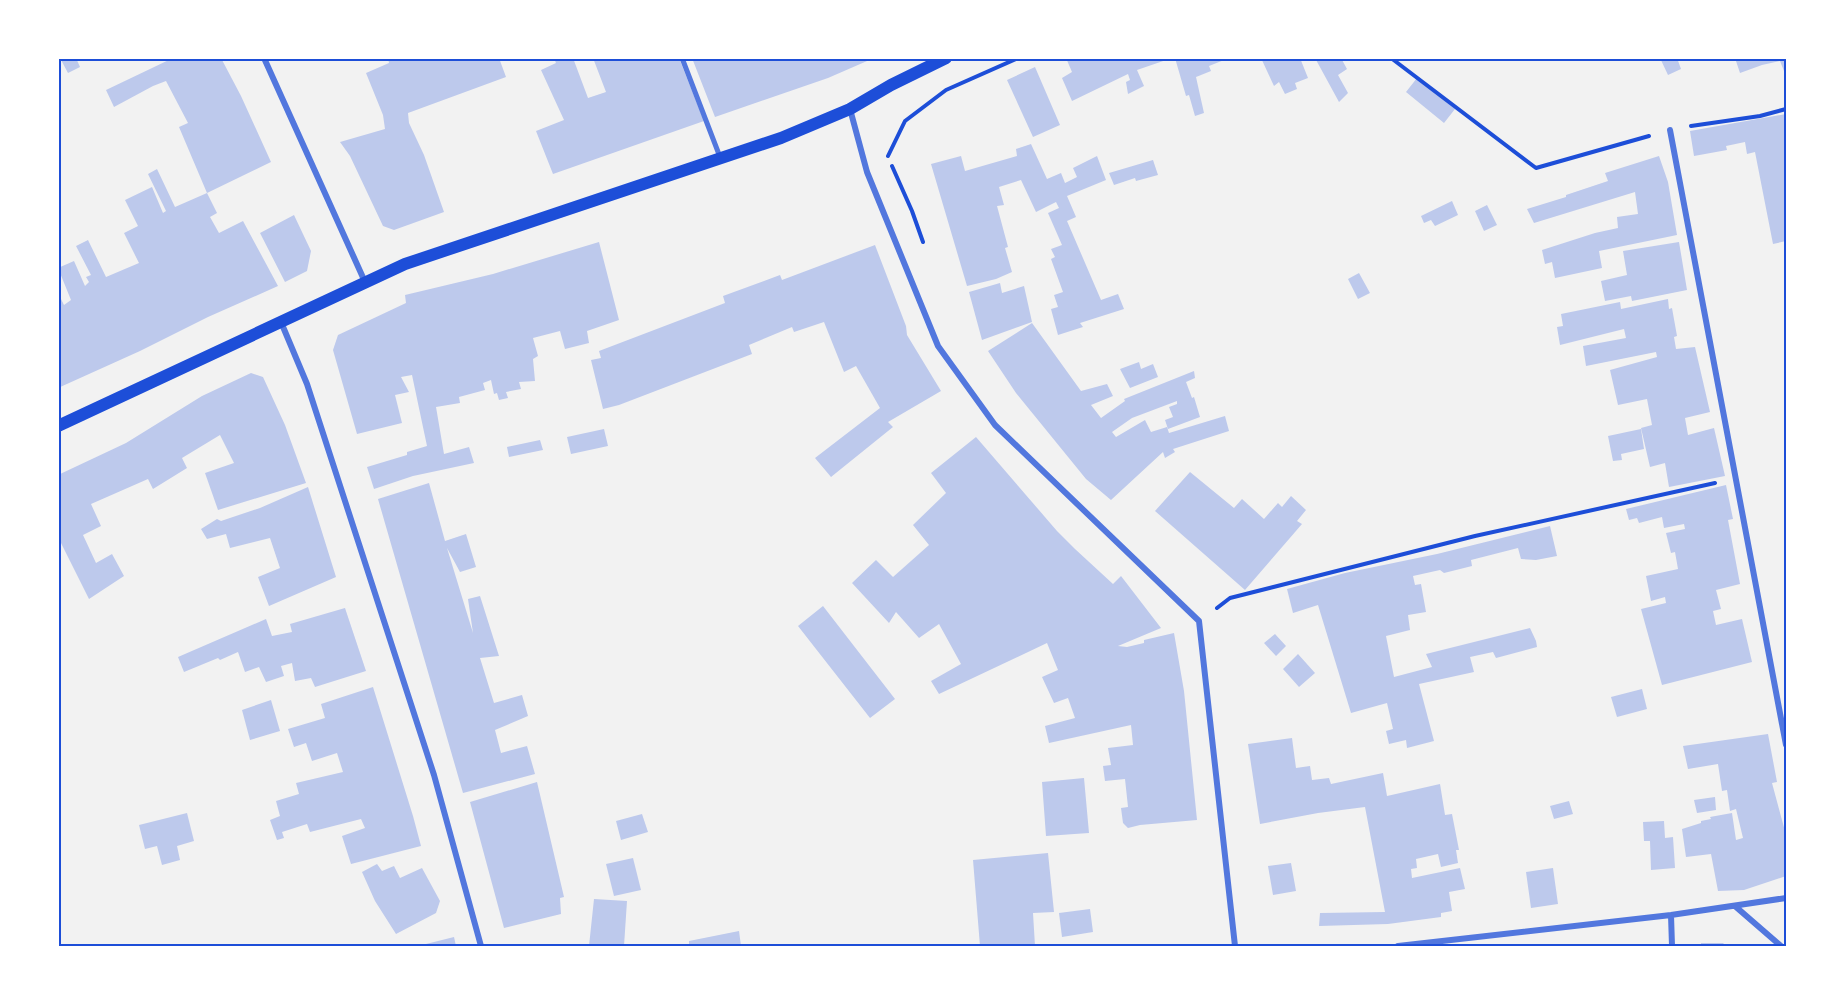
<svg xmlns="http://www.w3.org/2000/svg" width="1845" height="1005" viewBox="0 0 1845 1005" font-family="Montserrat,sans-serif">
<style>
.building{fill:#bdc9ec}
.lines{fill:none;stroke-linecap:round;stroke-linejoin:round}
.path{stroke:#1d4ed8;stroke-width:4}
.pedestrian{stroke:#5277de;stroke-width:5}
.minor{stroke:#5277de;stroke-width:6}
.secondary{stroke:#1d4ed8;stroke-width:12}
.neatline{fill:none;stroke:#1d4ed8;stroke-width:2}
</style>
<rect width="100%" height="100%" fill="#f2f2f2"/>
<path class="building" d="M60,58H76L80,67L68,73Z
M173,58H221L241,96L271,162L207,193L179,127L188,123L166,81L153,86L114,107L106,90Z
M388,58H499L506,77L408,113L409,123L424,155L444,212L394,230L383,226L350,156L340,142L385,129L383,115L366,73L389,63Z
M554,58H573L588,98L606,92L593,58H621L622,60L627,58H679L704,121L553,174L536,131L564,120L541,70L556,63Z
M692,58H874L828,78L715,117Z
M1066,58H1169V59L1137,70L1144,86L1128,94L1126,82L1130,80L1128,74L1072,101L1062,78L1072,72Z
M1175,58H1229L1209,66L1211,71L1196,77L1204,113L1195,116L1189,95L1186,96Z
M1261,58H1300L1308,78L1295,83L1297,89L1285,94L1279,82L1274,86Z
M1315,58H1341L1347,69L1338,75L1348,93L1339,102Z
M1660,58H1677L1681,69L1668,75Z
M1735,58H1786V76L1780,61L1762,65L1740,73Z
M1035,67L1060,125L1033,137L1007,80Z
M1417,78L1455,109L1444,123L1406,92Z
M1786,114V241L1773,244L1755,152L1747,154L1745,142L1726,146L1727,150L1694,156L1690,131Z
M1031,144L1047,179L1061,173L1065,183L1077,177L1073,168L1097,156L1106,180L1067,196L1076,217L1067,221L1101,300L1118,294L1124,309L1080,323L1083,327L1058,335L1051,309L1058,307L1054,295L1063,292L1051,259L1055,257L1051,249L1062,245L1048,213L1059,208L1056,202L1036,212L1021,180L999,187L1004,205L997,206L1008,247L1005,248L1012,272L996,279L967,286L931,164L961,156L965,171L1017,156L1016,149Z
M1659,156L1668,182L1677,235L1599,251L1602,268L1555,278L1552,262L1545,264L1542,250L1595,233L1618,228L1617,217L1638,214L1635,192L1534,223L1527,209L1566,197V195L1608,181L1605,173Z
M1153,160L1158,175L1136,181L1135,178L1114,185L1109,173Z
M157,169L175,207L207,193L217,213L210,217L219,233L243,221L278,286L208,317L140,351L58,388V293L64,305L71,300L58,268L74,261L85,286L89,282L86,277L91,275L76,246L88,240L106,277L139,263L124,233L138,226L125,200L152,187L163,213L166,211L148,174Z
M1452,201L1458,215L1435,226L1431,220L1424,223L1421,216Z
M1487,205L1497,225L1484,231L1475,211Z
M294,215L311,251L307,271L285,282L260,233Z
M599,242L619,320L587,331L589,343L565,349L560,331L533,338L538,356L533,359L535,381L519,382L521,389L506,392L508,398L499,400L497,393L494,394L491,380L483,383L485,390L459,397L460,403L436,407L444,454L469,447L474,463L413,476L374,489L367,467L407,455V452L427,446L412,375L401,377L409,392L395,395L402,423L357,434L333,350L338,335L406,303L405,295L493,274Z
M1679,242L1687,290L1632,301L1631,296L1605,301L1601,281L1627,275L1623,251Z
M875,245L906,326L907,335L941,391L888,422L893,427L831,477L815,458L880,408L856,366L844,372L824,322L794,332L792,327L749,345L752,354L619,405L603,409L591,360L601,358L599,351L725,303L723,296L780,275L782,280Z
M1359,273L1370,293L1358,299L1348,279Z
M1000,283L1002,293L1024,286L1032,322L982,340L969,292Z
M1668,299L1669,309L1672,308L1677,336L1674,337L1676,349L1695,347L1710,412L1685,418L1688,435L1714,428L1725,476L1669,487L1665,463L1650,467L1641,428L1652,425L1647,399L1618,405L1610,370L1657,357L1656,352L1586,366L1583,346L1626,338L1624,329L1560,345L1557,327L1563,326L1561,314L1620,302L1621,309Z
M1032,323L1081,391L1107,384L1113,396L1091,405L1101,418L1125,401L1124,399L1194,371L1195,378L1186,382L1192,398L1194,397L1200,417L1168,429L1165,420L1173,417L1169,407L1177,404V401L1132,418L1112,432L1116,437L1145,420L1151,432L1167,427L1169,433L1225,416L1229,431L1173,449L1175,452L1165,458L1163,452L1111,500L1086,479L1016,393L988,351Z
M1139,362L1141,369L1153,364L1158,377L1130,388L1120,369Z
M251,373L263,377L285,425L306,483L218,510L205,473L234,463L220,435L182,458L187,468L153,489L148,479L91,504L101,526L83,535L96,563L112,554L124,576L89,599L58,537V475L126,443L202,396Z
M604,429L608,446L571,454L567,437Z
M1641,429L1644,449L1621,454L1622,460L1613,461L1608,436Z
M976,437L1057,531L1075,549L1113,584L1121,576L1161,628L1118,646L1127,647L1144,643V640L1174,633L1184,691L1197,820L1140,825L1128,828L1123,823L1121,808L1128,807L1125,779L1105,781L1103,766L1111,765L1108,748L1133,745L1131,725L1049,743L1045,726L1075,718L1068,698L1054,703L1042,677L1058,670L1047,643L939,694L931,681L961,664L939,624L919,638L896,612L889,623L852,583L876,560L893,577L929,545L913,525L946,493L931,473Z
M540,440L543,450L509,457L507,447Z
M1190,472L1234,508L1242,499L1264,519L1278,503L1282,507L1291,496L1306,510L1297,521L1302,524L1245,590L1155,511Z
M429,483L445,541L466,534L476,567L460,572L447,548L473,633L468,599L480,596L499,656L480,658L494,703L522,695L528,716L495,730L501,753L527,746L535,774L463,793L378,499Z
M1726,485L1733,519L1728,520L1740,584L1716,590L1721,609L1713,611L1716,625L1742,619L1752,662L1662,685L1641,609L1666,603L1665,597L1651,601L1646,576L1678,569L1675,552L1671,553L1666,533L1685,529L1684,524L1664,528L1662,517L1639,523L1637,518L1629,520L1626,509Z
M308,487L336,577L269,606L258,577L280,568L270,538L230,548L226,534L207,539L201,529L217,519L221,521L260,508Z
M1550,526L1557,556L1536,560L1521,559L1518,548L1471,560L1472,566L1444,573L1440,570L1413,576L1415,585L1421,584L1426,612L1408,615L1410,630L1386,636L1394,677L1432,667L1426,654L1530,628L1536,641L1537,647L1496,658L1493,652L1470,657L1474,672L1419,684L1434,741L1407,748L1406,740L1389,744L1386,731L1393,729L1387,703L1351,713L1318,605L1293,613L1287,589L1345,573L1437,554Z
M823,606L895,699L870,718L798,626Z
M345,608L366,671L315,687L311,678L295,681L292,663L281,666L284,676L266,682L259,667L245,672L238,652L220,660L218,658L184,672L178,657L266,619L272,636L292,632L290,624Z
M1275,634L1286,646L1276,656L1264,643Z
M1298,654L1315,673L1299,687L1283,669Z
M373,687L413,816L421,846L351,864L342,836L365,828L361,819L310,832L307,824L282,832L284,838L277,840L270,820L280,816L276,801L299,794L296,783L343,772L337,753L312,761L306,743L294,747L288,729L325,718L321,704Z
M1642,689L1647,709L1617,717L1611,697Z
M271,700L280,731L250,740L242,710Z
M1768,734L1777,782L1772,783L1786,835V876L1744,890L1718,891L1711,854L1686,857L1682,829L1701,823V821L1711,819L1710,817L1732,813L1736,840L1743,838L1736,809L1730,811L1727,790L1722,791L1718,764L1688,769L1683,746Z
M1292,738L1296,768L1310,766L1312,780L1329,778L1331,784L1383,773L1387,796L1440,784L1445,815L1452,814L1459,850H1456L1458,863L1441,867L1438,854L1416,859L1417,868L1411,869L1412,878L1460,868L1465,889L1449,892L1452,911L1441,913V917L1388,924L1319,926L1320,913L1385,912L1365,807L1318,813L1260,824L1248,744Z
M1084,778L1089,833L1046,836L1042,782Z
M537,782L564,897L560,898L561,914L504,928L470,802Z
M1715,797L1716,810L1697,813L1694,800Z
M1569,801L1573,814L1554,819L1550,806Z
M187,813L194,841L177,846L180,860L162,865L157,846L145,849L139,825Z
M642,814L648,832L621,840L616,821Z
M1664,821L1665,838L1673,837L1675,868L1651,870L1650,841H1644L1643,822Z
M1048,853L1054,912L1033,913L1035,946H980L973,860Z
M633,858L641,890L614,896L606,864Z
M1291,863L1296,891L1273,895L1268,866Z
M377,864L382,871L394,866L400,878L422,868L440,901L436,913L396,934L375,901L362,872Z
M1553,868L1558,904L1531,908L1526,872Z
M594,899L627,901L624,946H589Z
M1090,909L1093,932L1062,937L1059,913Z
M739,931L741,946H689V941Z
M454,937L456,946H422L426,944Z
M1701,943H1723L1726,946H1701Z"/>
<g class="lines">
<path class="path" d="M1391,58L1536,168L1649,136
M1691,126L1760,116L1786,109
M888,156L905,121L946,90L1018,58
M892,166L912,211L923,242
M1217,608L1230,598L1475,536L1715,483"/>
<path class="pedestrian" d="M682,58L720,157"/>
<path class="minor" d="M264,58L365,282
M850,109L867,172L938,346L995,425L1199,621L1235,946
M1670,130L1786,745
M281,322L307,384L434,775L481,946
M1736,907L1781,946
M1671,915L1672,946
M1398,946L1671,915L1786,898"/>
<path class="secondary" d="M58,426L405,264L781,138L850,109L891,85L946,58"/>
</g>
<rect width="1845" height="1005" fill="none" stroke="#ffffff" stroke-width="120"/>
<rect x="60" y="60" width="1725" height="885" class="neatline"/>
</svg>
